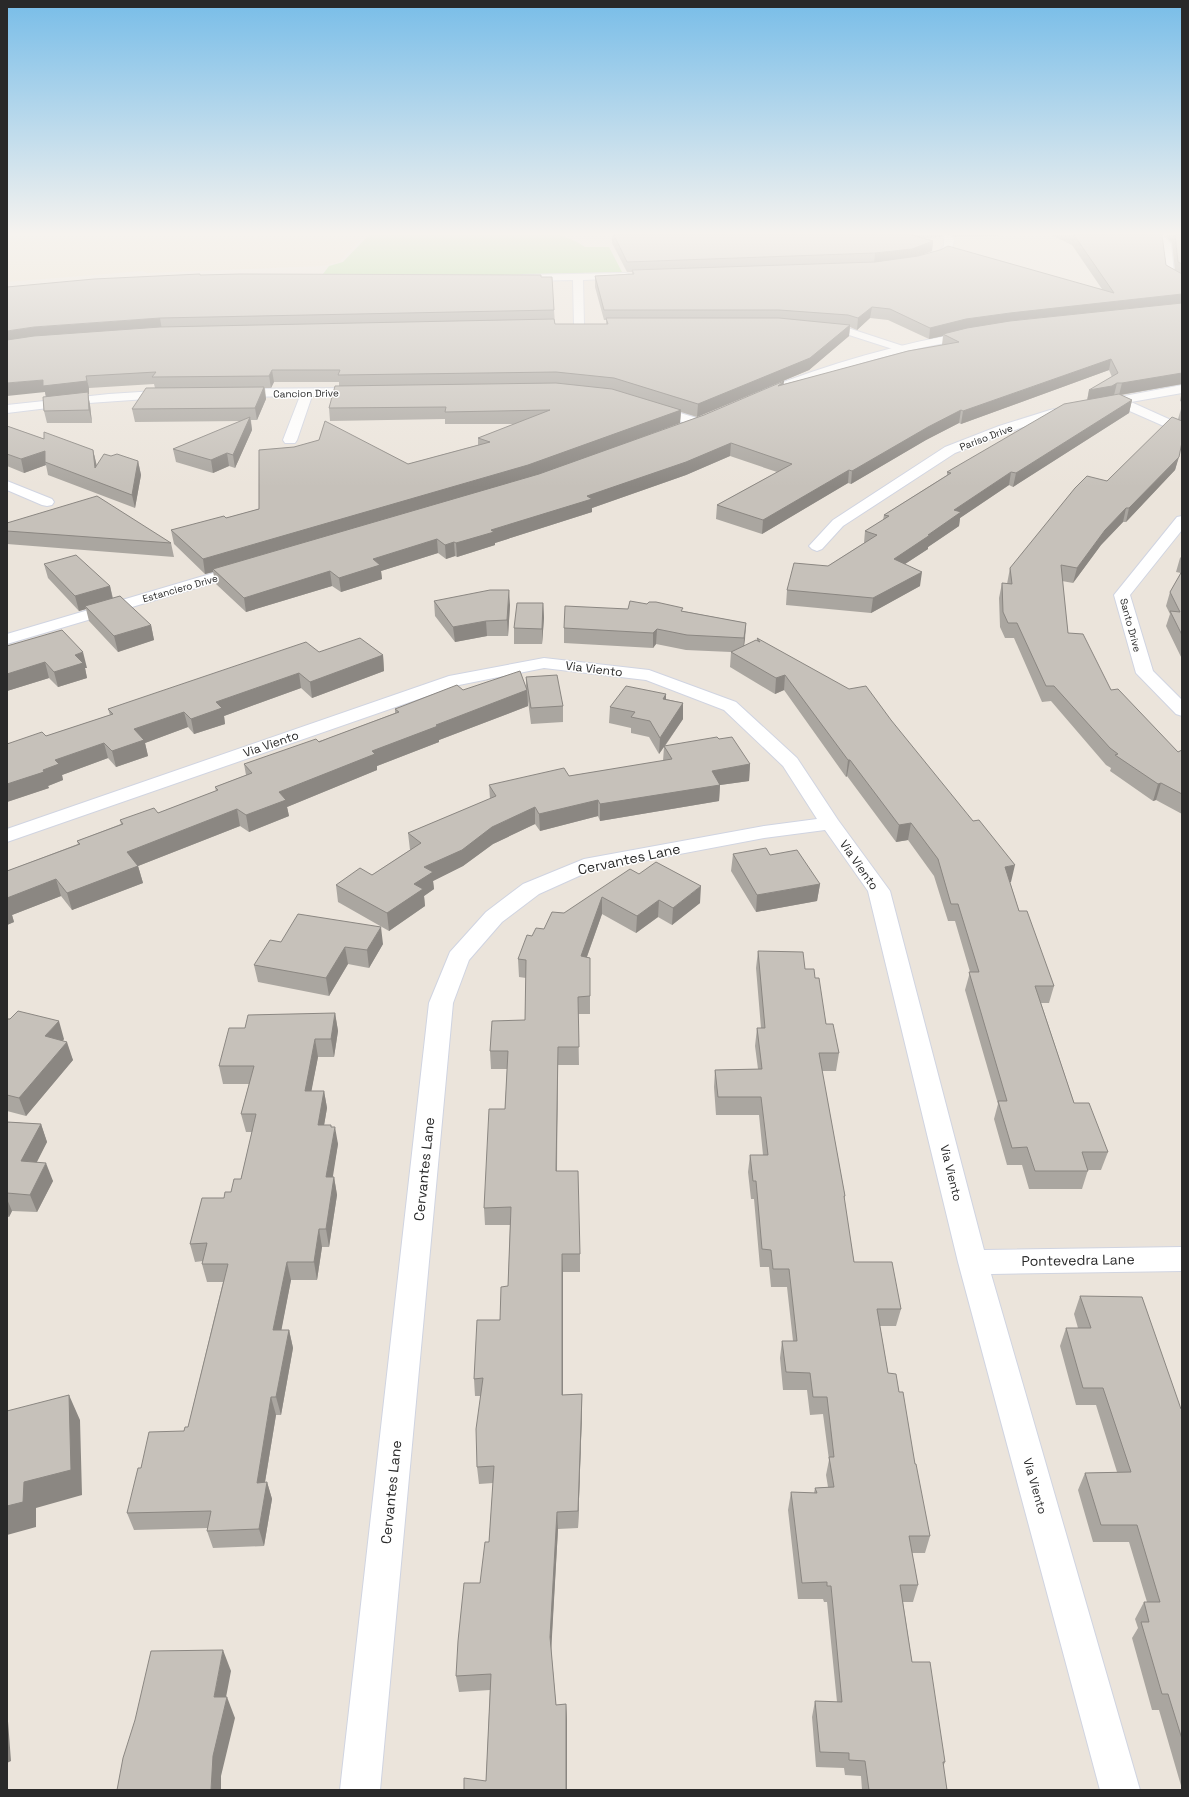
<svg xmlns="http://www.w3.org/2000/svg" width="1189" height="1797" viewBox="0 0 1189 1797" font-family="'Space Grotesk',sans-serif">
<style>
.education{fill:#ece1cb}
.green{fill:#b1e099}
.lines{fill:none;stroke-linecap:round;stroke-linejoin:round}
.minor-casing{stroke:#d0d4e1;stroke-width:2}
.tertiary-casing{stroke:#d0d4e1;stroke-width:2}
.minor{fill:#fff;fill-rule:evenodd}
.tertiary{fill:#fff;fill-rule:evenodd}
.wall{fill:#aaa6a0;fill-rule:evenodd}
.shaded-wall{fill:#8b8782}
.building{fill:#c6c1ba;stroke:#8b8782}
.labels{text-anchor:middle;stroke-width:3;stroke-linejoin:round;paint-order:stroke}
.far-street-label{font-size:10px;fill:#292929;stroke:#fff}
.street-label{font-size:12px;fill:#292929;stroke:#fff}
.near-street-label{font-size:14px;fill:#292929;stroke:#fff}
</style>
<rect width="100%" height="100%" fill="#ebe4db"/>
<path class="education" d="M7,235H365L339,262L323,266L147,273L143,271L7,282Z"/>
<path class="green" d="M369,235H561L577,242L585,247H609L622,272L502,275L323,274L329,266L343,262Z"/>
<g class="lines">
<defs>
<path id="minor" d="M942,235H951L954,240L952,249C945,255 930,265 920,262L918,260L920,258L939,251L944,246V240Z
M1153,235H1163L1171,244L1174,273L1182,277V284L1164,274L1161,245Z
M625,273L629,274L630,276L629,278L583,280L584,325L579,328L574,325L573,280L522,281L517,278L522,275Z
M819,325L851,329L906,347L908,349L902,352L846,334L815,330L813,328L815,326Z
M1182,385V393L1131,402L1182,425V434L1116,405L1056,416L1009,432L955,453L843,526L822,549L817,551L812,549L809,546L833,520L945,447L999,426L1050,410L1110,399L1115,396L1119,397Z
M363,388L367,389L369,392L367,395L312,396L297,440L295,443H285L283,440L300,396L235,397L231,396L229,393L231,390L235,389Z
M171,390L175,391L177,394L175,397L89,403L7,413V405L109,394Z
M651,404L703,420L704,423L703,426L698,427L647,411L645,408L647,405Z
M7,481L52,499L54,502L52,505L47,506L42,505L7,490Z
M1182,516V530L1130,595L1153,671L1182,700V716L1176,714L1136,673L1114,595L1177,517Z
M544,658L649,670L736,702L797,758L838,820L890,891L984,1250L1182,1247V1271L991,1274L1140,1790H1100L958,1262L868,891L825,830L764,838L590,871L539,894L502,922L469,960L453,1003L380,1790H340L429,1003L450,952L486,912L523,884L584,859L764,826L817,819L783,766L724,710L646,680L544,668L459,685L7,842V829L449,676Z"/>
<path id="tertiary" d="M972,331L976,332L978,334L976,336C949,343 921,347 895,354C852,365 810,379 769,397H761L759,394L761,391C829,363 899,344 972,331Z
M244,564L250,566L252,569L250,572L7,644V634Z"/>
</defs>
<use href="#minor" class="minor-casing"/>
<use href="#tertiary" class="tertiary-casing"/>
<use href="#minor" class="minor"/>
<use href="#tertiary" class="tertiary"/>
</g>
<path class="wall" d="M612,235H942L941,237L920,238L933,241L932,251L916,257L1102,289L1072,245L1051,235H1162L1166,265L1175,270L1172,243L1165,235H1182V384L1121,395L1132,400L1129,413L1013,487L1009,485L960,518L959,526L928,547V549L905,564L920,586L871,613L786,605L787,590L828,566L864,543L865,531L883,520L884,515L947,475V472L1087,400L1089,390L1112,377L1109,370L961,424L959,423L926,440L851,484L848,483L762,534L716,519L717,505L777,472L730,456L686,475L592,508V512L495,543V545L457,557L455,556L446,559L438,553L381,571L382,579L341,592L332,586L246,612L216,584L213,572L205,574L174,544L171,530L226,518L259,509L408,464L478,445V438L515,424H445V419L330,421L329,408L339,386V382H274L271,388H265L266,399L257,420H251L252,430L235,468L229,466L213,473L176,462L173,449L243,421L135,422L132,409L155,388L154,384L89,388V394H88L90,405L92,423H47L44,411L46,396L45,392L201,275L541,277L554,310L555,324H606V320H604L595,287V276L632,274V272H627L612,243ZM870,318L888,320L929,339L943,336L942,345L784,384L704,415L607,450L680,423L681,412L697,417L809,370L849,336L850,327L857,330Z
M953,235H1018L954,237Z
M1182,390V402L1180,401Z
M1182,408V442L1175,470L1126,522H1123L1101,545L1073,583L1062,581L1068,633L1111,690L1178,752L1182,750V814L1156,800L1153,801L1110,771L1111,768L1106,765L1051,701L1042,702L1014,638H1005L1000,627L999,598L1002,583L1007,584L1010,568L1107,481L1178,419L1181,409Z
M7,426L44,439L93,450L97,466L111,456L138,461L141,475L135,508L48,475L46,465L24,473L7,466Z
M7,523L171,543L174,557L7,544Z
M1182,556V659L1166,626L1170,614L1166,606L1170,592L1181,573L1176,572L1180,558Z
M44,564L110,586L113,598L151,625L154,640L118,652L89,621L86,609L79,611L48,578Z
M434,601L510,605L508,636H487L455,642L435,616Z
M543,603L544,618L542,644H514V628Z
M628,609L683,611L746,623L744,646L757,640V638L1011,882H1010L1019,911L1054,986L1049,1003H1041L1074,1103L1108,1152L1101,1170H1088L1082,1189H1029L1022,1165H1007L994,1119L998,1104L965,990L970,972L955,921H948L934,876L908,840L896,842L847,776L846,777L784,690L775,694L730,667L731,652L686,650L656,644L653,648L564,643V628Z
M7,646L87,668H85L87,678L58,687L49,678L7,691Z
M319,652L383,655L384,671L312,698L301,688L224,716L225,724L194,734L188,727L145,743L148,756L116,767L108,758L62,775L63,780L48,786L49,788L7,802L46,736L110,715L108,709Z
M526,677L563,706V722L531,724L528,701V706L439,740V742L377,766V770L287,807L289,816L249,832L240,826L138,866L143,883L72,910L61,896L12,915L14,922L7,925V871L78,844L77,841L121,824L120,820L158,813L216,791L215,787L246,775L244,764L329,738L395,713V709L463,690L526,687Z
M666,694V699L683,703V719L665,746L719,739L750,764L749,781L720,785L719,801L600,821L598,816L540,831L535,824L493,844L463,866L433,881L434,889L424,896L425,906L389,931L338,902L336,885L372,875L410,850L408,833L490,799L489,785L569,776L663,761L664,747L659,754L649,737L631,733V728L609,723L610,707Z
M733,854L770,855L820,884L817,901L756,912L731,871Z
M639,874L700,903L672,925L658,917L636,933L602,914L587,957L590,958V1014H578L579,1065H558L557,1171L580,1254V1272H563V1395L582,1394V1412L578,1528L558,1529L551,1648L556,1705L566,1704L567,1720L486,1781L490,1690L459,1692L456,1676L480,1583L489,1542L493,1483L479,1484L477,1467L481,1396H475L474,1379L500,1320L508,1286L510,1225H485L484,1208L505,1109L507,1069H491L490,1051L525,1020L526,978L519,977L518,959L532,936L544,929L564,913Z
M281,942L383,944L369,968L348,964L329,996L258,982L254,965Z
M758,951L805,969L815,978L826,1024L839,1053L836,1071H822L845,1196L844,1200L854,1262L901,1309L896,1326H880L888,1373L899,1392L930,1536L925,1553H912L918,1585L913,1602H903L912,1662L945,1762L943,1767L947,1790H862L861,1776L845,1775L844,1768L816,1767L812,1717L815,1701L837,1702L827,1602H824L823,1599H798L788,1510L791,1492L814,1493L815,1488L828,1487L826,1475L829,1460L823,1414L810,1415L807,1390H783L780,1358L782,1341H793L787,1287H771L769,1267H760L754,1199H751L748,1172L750,1155H763L759,1115H716L714,1087L715,1070L758,1069L755,1046L757,1028H761L756,968Z
M335,1013L338,1031L334,1057H318L311,1091H324L327,1108L324,1125L331,1127L338,1144L332,1177H334L337,1195L329,1247H322L317,1280H291L281,1330H289L293,1348L281,1415H276L265,1482H267L272,1499L264,1546L213,1548L207,1531L208,1528L134,1530L127,1513L141,1468L184,1431L188,1427L223,1282H207L202,1264L203,1261L195,1262L190,1244L224,1198L231,1192L241,1179L252,1132H246L241,1114L249,1084H223L219,1066L245,1028Z
M7,1019L64,1039L63,1041L73,1060L26,1116L7,1111Z
M7,1122L41,1124L47,1142L37,1162L53,1181L37,1212L12,1211L9,1217H7Z
M1080,1296L1181,1409H1182V1789L1159,1710H1152L1132,1638L1138,1628L1135,1619L1144,1602H1147L1129,1542H1093L1078,1490L1085,1473L1117,1472L1096,1405H1076L1060,1346L1066,1328H1078L1074,1314Z"/>
<path class="shaded-wall" d="M933,241L932,251L910,259L874,264L875,253Z
M1182,294V305L943,334V336L929,339L930,328L966,319L1010,313Z
M872,307L870,318L857,330L858,318Z
M160,318L162,330L7,342V331L34,327Z
M850,325L849,336L809,370L697,417L698,404Z
M1111,359L1109,370L961,424L963,411Z
M272,370L274,382L271,388L269,376Z
M1182,373V384L1119,395L1122,383Z
M86,376L89,388V394H88L90,405L92,423L89,410L46,398L45,392L7,396V383Z
M784,381L783,393L778,386Z
M1117,383L1114,395L1087,402L1089,390Z
M264,387L266,399L257,420L255,408Z
M1132,400L1129,413L1013,487L1016,473Z
M681,410L680,423L529,479L213,569V572L205,574L203,559Z
M961,410L959,423L926,440L851,484L852,471L928,427Z
M250,417L252,430L235,468L233,455Z
M731,443L730,456L686,475L592,508V512L495,543V545L457,557L456,543L491,530L587,496Z
M93,450L96,463L98,481L95,468Z
M45,451V462L46,465L24,473L21,459Z
M227,453L229,466L213,473L211,460Z
M1179,457L1175,470L1126,522L1129,508Z
M138,461L141,475L135,508L132,495Z
M849,470L848,483L762,534L763,520Z
M1011,472L1009,485L960,518L959,526L928,547V549L891,573L894,559L928,535L954,510Z
M1126,508L1123,522L1101,545L1073,583L1077,568L1105,530Z
M437,539L438,553L381,571L382,579L341,592L339,578L373,559Z
M454,542L455,556L446,559L445,545Z
M330,571L332,586L246,612L244,598Z
M922,572L920,586L871,613L873,598Z
M110,586L113,601L85,606L86,609L79,611L75,596Z
M509,590L510,605L508,636L507,620Z
M543,603L544,618L542,644V629Z
M486,621L487,636L455,642L453,627Z
M746,623L745,639L743,653L744,638Z
M151,625L154,640L118,652L114,636Z
M657,629L656,644L653,648V633Z
M83,652L87,668H85L87,678L58,687L54,672L75,655Z
M383,655L384,671L312,698L310,682Z
M45,662L49,678L7,691V674Z
M299,673L301,688L224,716L225,724L194,734L191,719L216,702Z
M785,675L784,690L775,694L776,678Z
M527,690L528,706L439,740V742L377,766V770L287,807L289,816L249,832L246,815L279,792L372,751L436,725Z
M666,694V710L663,699Z
M683,703V719L659,754L660,738Z
M184,712L188,727L145,743L148,756L116,767L112,751L134,729Z
M104,743L108,758L62,775L63,780L48,786L49,788L7,802V784L43,770L55,760Z
M848,760H850L847,776L846,777Z
M750,764L749,781L720,785L719,801L600,821V804L712,771Z
M1161,783L1156,800L1153,801L1158,784Z
M598,800V816L540,831L539,814Z
M535,807V824L493,844L463,866L433,881L434,889L424,896L425,906L389,931L387,913L414,884L424,867L492,827Z
M237,809L240,826L138,866L143,883L72,910L67,893L127,852Z
M911,823L908,840L896,842L899,825Z
M1015,865L1011,882L1001,884L1005,867Z
M56,879L61,896L12,915L14,922L7,925V898Z
M820,884L817,901L756,912L757,895Z
M701,886L700,903L672,925L673,908Z
M602,897V914L581,973V956Z
M659,900L658,917L636,933L637,916Z
M381,927L383,944L369,968L367,950Z
M345,947L348,964L329,996L326,978Z
M335,1013L338,1031L334,1057L331,1039Z
M59,1021L64,1039L51,1054L45,1036Z
M315,1039L318,1057L308,1109L305,1091Z
M67,1042L73,1060L26,1116L19,1098Z
M558,1047V1065L556,1189V1171Z
M324,1091L327,1108L321,1143L318,1125Z
M41,1124L47,1142L28,1179L21,1161Z
M335,1127L338,1144L330,1195L326,1177Z
M46,1163L53,1181L37,1212L30,1195Z
M334,1177L337,1195L329,1247L326,1229Z
M7,1199L12,1211L9,1217L7,1212Z
M319,1229L322,1247L317,1280L314,1262Z
M562,1254L563,1272V1413L562,1395Z
M287,1262L291,1280L278,1348L273,1330Z
M289,1330L293,1348L281,1415L276,1397Z
M582,1394V1412L578,1528V1511Z
M69,1395L80,1420L82,1495L36,1508V1527L7,1535V1506L24,1482Z
M271,1397L276,1415L262,1500L257,1483Z
M267,1482L272,1499L264,1546L259,1529Z
M557,1512L558,1529L551,1654L550,1637Z
M223,1650L231,1671L223,1713L227,1697L235,1718L221,1776V1790H211L214,1697Z
M566,1704L567,1720V1790H566Z
M7,1708L11,1761L7,1763Z"/>
<path class="building" d="M614,235H912L933,241L912,249L875,253L627,262Z
M1074,235H1162L1166,265L1182,274V294L1010,313L966,319L930,328L890,309L872,307L858,318L848,315L779,310H604L595,276L634,274L632,270L875,262L918,256L940,250L948,246L1114,293Z
M1175,235H1182V264L1178,262Z
M200,274V275L240,274L541,275V277H552L554,310L160,318L34,327L7,331V287L94,279Z
M1182,303V373L1122,383H1117L1112,386L1089,390L1118,373L1111,359L963,411L961,410L928,427L852,471L849,470L763,520L717,505L792,464L731,443L686,462L587,496L592,499L491,530L494,532L456,543L454,542L445,545L437,539L373,559L380,565L339,578L330,571L244,598L213,569L539,474L704,415L784,381L778,386L908,351L959,342L943,334L967,328L1010,321Z
M606,318H779L850,325L810,358L698,404L614,378L556,372L338,375L340,370H272L269,376L152,377L156,372L86,376L87,381L43,386V380L7,383V340L34,336L160,327L554,319L555,324H608Z
M556,383L612,389L681,410L528,465L203,559L171,530L224,516L226,518L259,509V450L294,447L319,440L325,421L408,464L490,442L478,438L550,410L445,412L446,407L329,408L335,386Z
M264,387L255,408L132,409L146,388Z
M88,392L89,410L44,411L43,397Z
M1119,394L1132,400L1016,473L1011,472L954,510L961,512L928,535H930L894,559L922,572L873,598L787,590L794,563L828,566L877,535L865,531L889,516L884,515L951,473L947,472L1064,404Z
M250,417L233,455L227,453L211,460L173,449Z
M1172,417L1182,421V442L1179,457L1129,508H1126L1105,530L1077,568L1061,565L1068,633L1083,634L1111,690L1118,689L1178,752L1182,750V794L1161,783L1158,784L1115,755L1118,754L1110,748L1054,686H1046L1017,623H1008L1003,612L1002,583L1012,584L1010,568L1075,488L1087,476L1107,481Z
M7,426L44,439V432L93,450L95,468L104,454L111,456L117,454L138,461L132,495L45,462V451L21,459L7,454Z
M97,496L171,543L7,531V523Z
M76,555L110,586L75,596L44,564Z
M1182,571V635L1170,611L1180,612L1170,592Z
M490,590H509L507,620L486,621L453,627L434,601Z
M120,596L151,625L114,636L85,606Z
M630,601L647,604L649,602H656L683,608L681,611L746,623L744,638L687,635L657,629L653,633L564,628L565,606L628,609Z
M517,603H543L542,629L514,628Z
M62,630L83,652L75,655L83,663L54,672L45,662L7,674V646Z
M360,638L383,655L310,682L299,673L216,702L222,708L191,719L184,712L134,729L144,740L112,751L104,743L55,760L59,764L43,770L44,772L7,784V744L42,732L46,736L113,714L108,709L306,642L319,652Z
M757,638L849,689L866,686L891,720L973,821L979,820L1015,865L1005,867L1019,911H1027L1054,986H1035L1074,1103H1089L1108,1152H1082L1088,1171H1035L1027,1147L1012,1148L998,1101H1007L969,972H979L958,904H951L938,859L911,823L899,825L850,760H848L785,675L776,678L731,652L756,640L760,642Z
M520,671L527,690L436,725L438,726L372,751L375,754L279,792L286,800L246,815L237,809L127,852L138,866L67,893L56,879L7,898V871L80,844L77,841L123,824L120,820L154,808L158,813L218,790L215,787L252,773L244,764L316,739L319,742L329,738L399,712L395,709L457,685L463,690Z
M557,675L563,706L531,708L526,677Z
M626,686L666,694L663,699L683,703L660,738L650,721L631,717L635,712L610,707Z
M717,737L719,739L732,737L750,764L712,771L720,785L600,804L598,800L539,814L535,807L492,827L462,850L424,867L433,872L414,884L423,889L387,913L336,885L360,868L372,875L421,843L408,833L496,796L489,785L564,768L569,776L672,759L664,746Z
M766,848L770,855L797,850L820,884L757,895L733,854Z
M656,862L701,886L673,908L659,900L637,916L602,897L581,956L590,958V996L578,997L579,1047H558L556,1171H578L580,1254H562V1395L582,1394L578,1511L557,1512L550,1637L556,1705L566,1704V1790H464V1778L486,1781L491,1674L456,1676L458,1641L464,1583H480L485,1542H489L494,1466L477,1467L476,1429L483,1378L474,1379L477,1320H500L501,1287L508,1286L511,1207L484,1208L489,1109H505L508,1051H490L492,1021L525,1020L526,960L518,959L527,935L532,936L536,928L544,929L552,912L564,913L630,869L639,874Z
M298,914L381,927L367,950L345,947L326,978L254,965L270,940L281,942Z
M758,951L803,952L805,969H814L815,978H819L826,1024H833L839,1053H819L845,1196H844L854,1262H892L901,1309H877L888,1373L896,1374L899,1392H903L915,1464H916L930,1536H909L918,1585H900L912,1662H930L945,1762H943L947,1790H869L865,1761L849,1760V1753L820,1752L815,1701L842,1702L831,1586H827V1582L802,1583L791,1492L817,1493L815,1488L834,1487L829,1457H834L827,1397H813L810,1373L786,1372L782,1341H797L789,1269H773L771,1250L762,1249L756,1181H753L750,1155H768L761,1097H718L715,1070L762,1069L757,1028H765Z
M18,1011L59,1021L45,1036L67,1042L19,1098L7,1095V1019H10Z
M335,1013L331,1039H315L305,1091H324L318,1125H331V1127H335L326,1177H334L326,1229H319L314,1262H287L273,1330H289L276,1397H271L257,1483L267,1482L259,1529L207,1531L211,1511L127,1513L138,1468H141L149,1432L184,1431L185,1427H188L228,1264H202L207,1243L190,1244L202,1198H224L225,1192H231L234,1179H241L256,1114H241L254,1066H219L229,1028H245L248,1015Z
M7,1122L41,1124L21,1161L46,1163L30,1195L7,1193Z
M1080,1296L1142,1297L1181,1409H1182V1739L1168,1694H1162L1141,1622H1149L1144,1602H1160L1137,1525H1101L1085,1473L1131,1472L1103,1388H1083L1066,1328H1091Z
M69,1395L71,1470L24,1482L23,1502L7,1506V1411Z
M223,1650L214,1697H227L213,1756L211,1790H117L123,1758L135,1720L151,1651Z"/>
<linearGradient id="sky" x2="0" y2="1"><stop stop-color="#78bde8"/><stop offset="0.48" stop-color="#f6f3ef"/><stop offset="1" stop-color="#f6f3ef" stop-opacity="0"/></linearGradient>
<rect width="1189" height="487" fill="url(#sky)"/>
<g class="labels">
<g class="far-street-label">
<text transform="translate(306 393) rotate(-1)" y="4">Cancion Drive</text>
<text transform="translate(986 437) rotate(-21)" y="4">Pariso Drive</text>
<text transform="translate(180 588) rotate(-16)" y="4">Estanciero Drive</text>
<text transform="translate(1131 625) rotate(75)" y="4">Santo Drive</text>
</g>
<g class="street-label">
<text transform="translate(594 669) rotate(7)" y="4">Via Viento</text>
<text transform="translate(271 744) rotate(-19)" y="4">Via Viento</text>
<text transform="translate(859 865) rotate(55)" y="4">Via Viento</text>
<text transform="translate(951 1173) rotate(76)" y="4">Via Viento</text>
<text transform="translate(1035 1486) rotate(74)" y="4">Via Viento</text>
</g>
<g class="near-street-label">
<text transform="translate(629 859) rotate(-12)" y="5">Cervantes Lane</text>
<text transform="translate(424 1169) rotate(-84)" y="5">Cervantes Lane</text>
<text transform="translate(1078 1260) rotate(-1)" y="5">Pontevedra Lane</text>
<text transform="translate(391 1492) rotate(-84)" y="5">Cervantes Lane</text>
</g>
</g>
<rect width="1189" height="1797" fill="none" stroke="#292929" stroke-width="16"/>
</svg>
